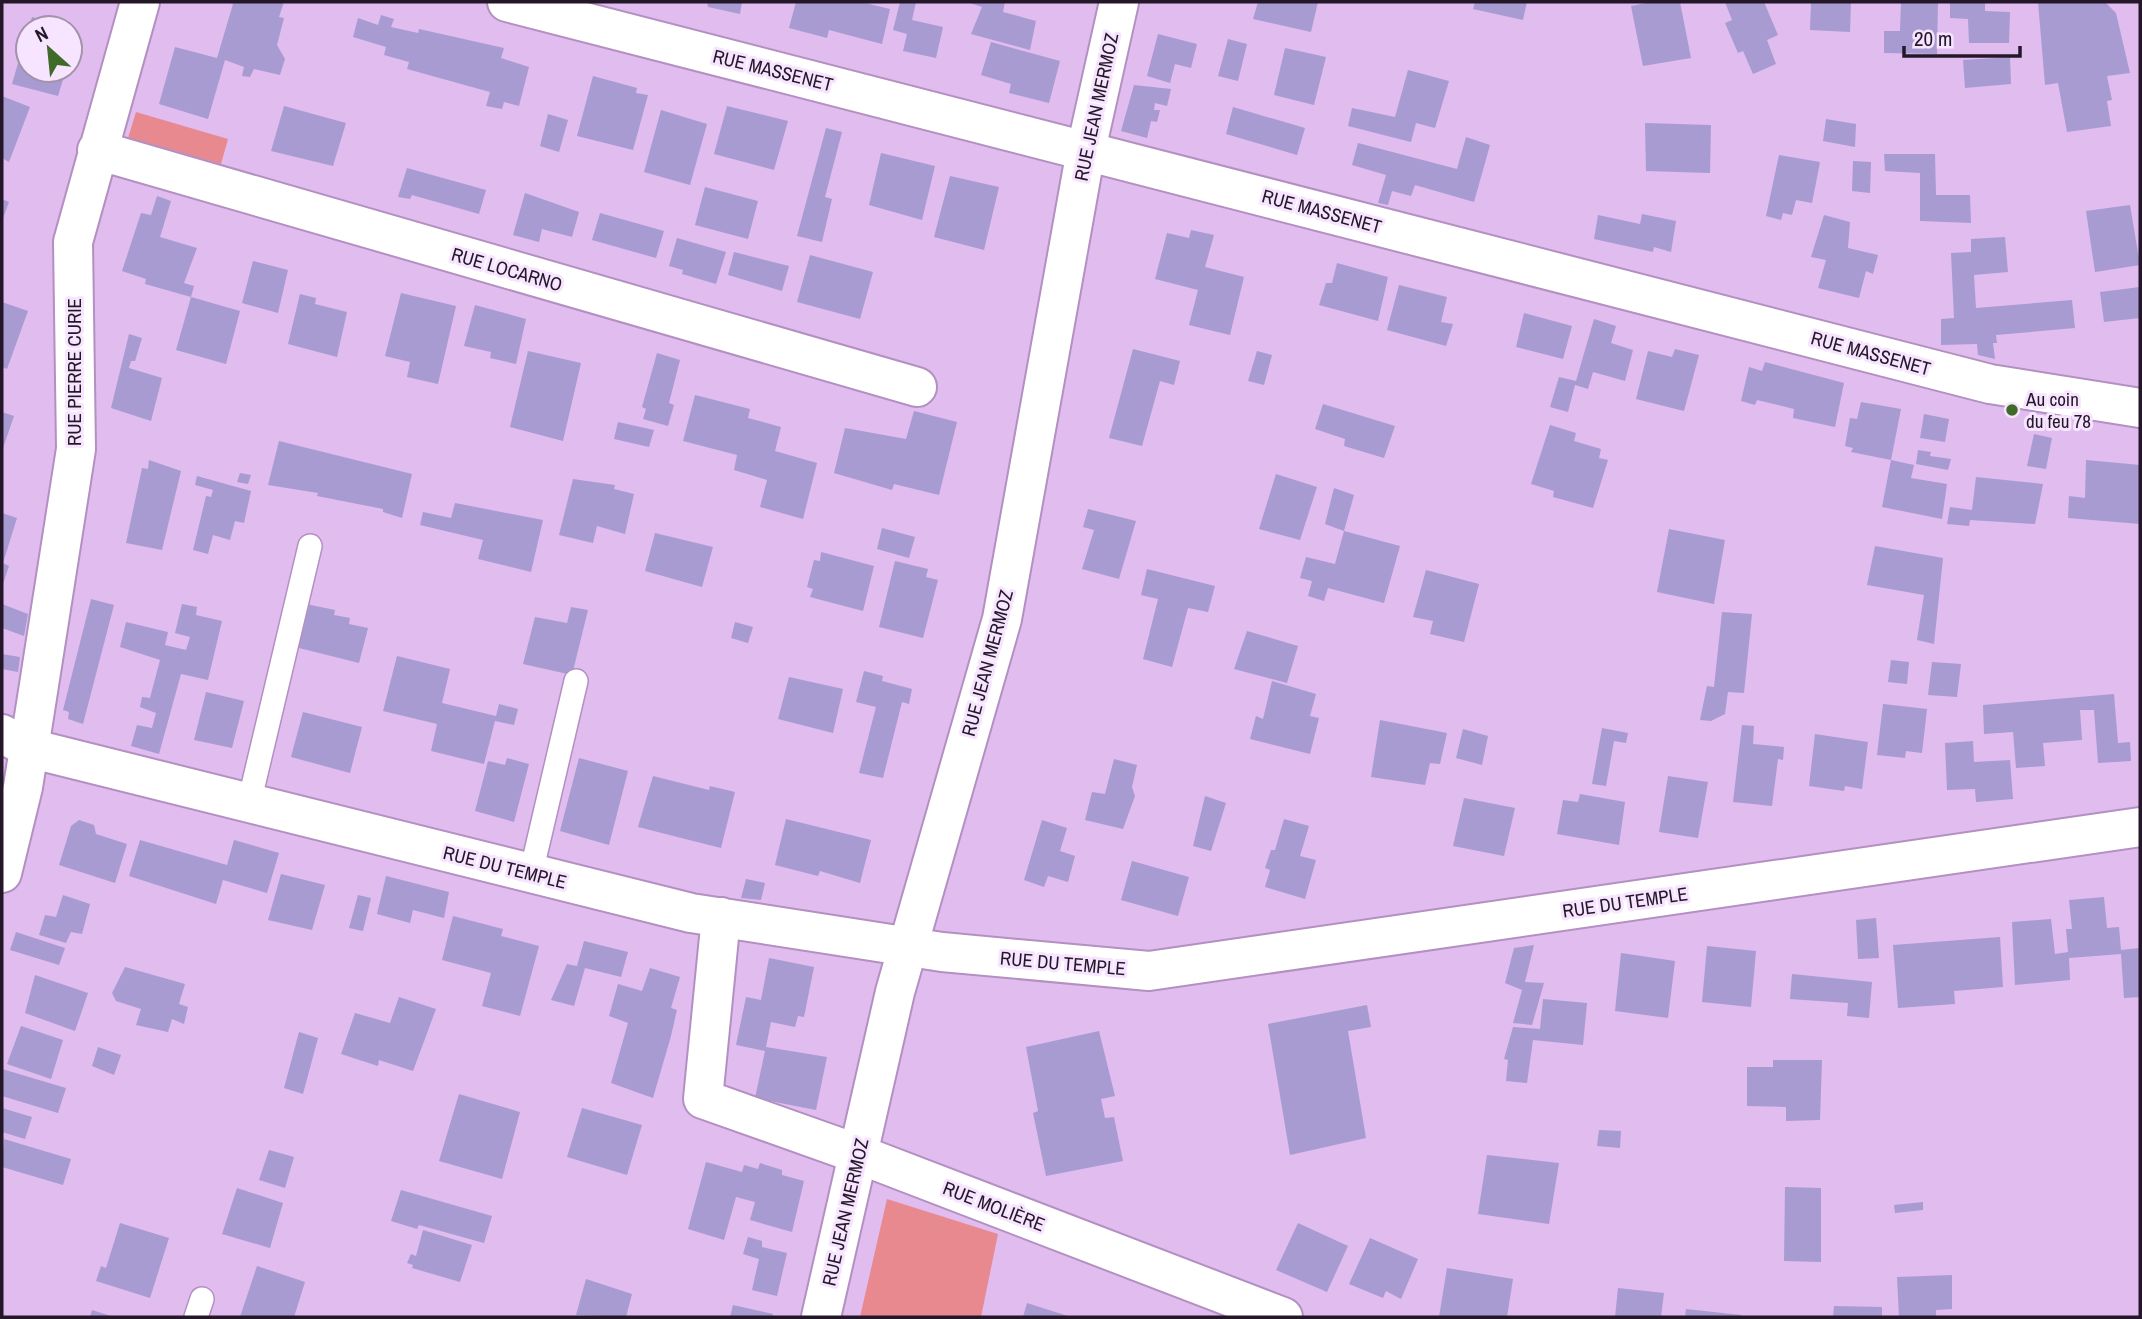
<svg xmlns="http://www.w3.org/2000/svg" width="2142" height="1319" viewBox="0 0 2142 1319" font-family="'Archivo Narrow',sans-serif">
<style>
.green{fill:#e88990}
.building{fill:#a89bd1}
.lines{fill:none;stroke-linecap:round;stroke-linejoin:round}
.service-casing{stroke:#b390c1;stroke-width:26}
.minor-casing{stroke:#b390c1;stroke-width:42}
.secondary-casing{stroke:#b390c1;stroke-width:42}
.service{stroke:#fff;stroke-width:23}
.minor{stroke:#fff;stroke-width:38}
.secondary{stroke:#fff;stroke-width:38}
.poi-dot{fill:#406a27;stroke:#f7e4fe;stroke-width:2.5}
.labels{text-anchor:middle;stroke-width:6;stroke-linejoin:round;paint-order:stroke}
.street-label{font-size:19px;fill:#241729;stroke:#f7e4fe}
.poi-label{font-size:19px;fill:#241729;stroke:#f7e4fe;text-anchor:start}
</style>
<rect width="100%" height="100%" fill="#e0bcef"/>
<path class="green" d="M136,112L228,139L221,164L128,138Z
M887,1199L998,1234L981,1317H860Z"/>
<path class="building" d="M226,2H284L279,17L284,18L277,45L285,59L280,75L254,69L250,77L242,76L244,67L225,60L208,119L159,104L175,47L217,58L233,4Z
M707,2H742L740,14L708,7Z
M796,2H861L890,9L882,44L829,30L827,38L789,28Z
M900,2H916L912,20L943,27L936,58L903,51L907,34L893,30Z
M967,2H1005L1003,12L1036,21L1030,50L971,34L982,7Z
M1258,2H1318L1311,32L1253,19Z
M1475,2H1527L1523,20L1473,9Z
M1652,2H1680L1691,58L1643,66L1631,6Z
M1725,2H1764L1778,35L1767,40L1776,64L1753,74L1743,51L1738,53L1725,23L1732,20Z
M1811,2H1851L1850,32L1810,30Z
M1901,2H1938L1937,54L1884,53V31H1900Z
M1950,2H1985V11L2010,12L2009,43H1969L1968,19L1950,18Z
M2038,2H2105L2116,13L2130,73L2107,76L2112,100L2107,101L2111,126L2067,132L2058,83L2045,85Z
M381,15L394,19L391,27L418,33L419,29L504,48L501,58L529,67L519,106L504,102L502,109L486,106L490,92L407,69L409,62L384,55L386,47L353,37L358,18L378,25Z
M32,17L66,27V28H29Z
M70,28L78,31L71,55H70Z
M27,32L28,70H66L58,96L12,84Z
M1158,34L1197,44L1191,68L1175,64L1170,83L1147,76Z
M1228,39L1247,44L1238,81L1218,76Z
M991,42L1060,61L1049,103L1009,93L1011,84L981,75Z
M1285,48L1326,57L1314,105L1274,95Z
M2010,57L2011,84L1965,88L1963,60Z
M1408,70L1449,81L1435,128L1416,123L1411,142L1348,126L1352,108L1395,117Z
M593,76L637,88L636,93L648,95L633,150L577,136Z
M1134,85L1171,89L1167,106L1155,103L1154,110H1160L1157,122L1151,121L1147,138L1121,131Z
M2,96L30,107L9,162L2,158Z
M284,106L346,123L333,166L271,151Z
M727,106L788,121L774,170L714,154Z
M1233,107L1305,128L1297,155L1226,134Z
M661,110L707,124L690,185L644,172Z
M548,114L568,120L559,152L540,146Z
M1826,119L1856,124L1855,147L1823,141Z
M1645,123L1711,125L1710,173L1646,171Z
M826,128L842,132L825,197L832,199L822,242L797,236Z
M1466,137L1490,145L1474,202L1415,185L1411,196L1392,191L1388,205L1378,203L1386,175L1352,165L1358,143L1457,169Z
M881,153L935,166L922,220L869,205Z
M1884,154H1935L1936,195H1970L1971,223L1920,221V173L1885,171Z
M1779,155L1820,162L1812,203L1796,200L1792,215L1783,213L1781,220L1766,216Z
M1853,161L1871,162L1870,193L1852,191Z
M407,168L486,190L479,214L412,195L410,199L398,197Z
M950,176L999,187L984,250L934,237Z
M705,187L758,201L748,239L695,225Z
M525,193L579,212L572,237L542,229L539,242L513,235Z
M157,196L171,201L160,237L197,248L184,283L194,286L191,297L145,284L146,279L122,271L141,213L151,215Z
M2,199L9,202L2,221Z
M2130,205L2140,265L2095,272L2086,211Z
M600,213L664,231L656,258L592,240Z
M1642,214L1676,221L1671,252L1654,247L1653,252L1594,239L1598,215L1640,224Z
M1824,215L1850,222L1848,248L1878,255L1873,274L1866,271L1859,298L1818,288L1826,260L1811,257Z
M1191,230L1214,235L1205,267L1244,277L1230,335L1189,325L1198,290L1155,279L1167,233L1189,238Z
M2005,237L2008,272L1974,275L1976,308L2072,300L2075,328L1996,335L1997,343H1993L1995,359L1978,355L1977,344L1941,345V319L1954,318L1951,253L1971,252V239Z
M677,238L726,252L716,284L682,274L683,270L669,266Z
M734,252L789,266L782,291L728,275Z
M810,255L873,272L860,319L797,302Z
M253,261L288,270L278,313L242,303Z
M1337,263L1388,277L1378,321L1319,305L1326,283H1332Z
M1399,285L1447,297L1441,322L1453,324L1446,346L1387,330Z
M2140,287V318L2104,322L2100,292Z
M401,293L456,306L438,384L407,377L410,362L385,356Z
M300,294L316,298L315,304L347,312L337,357L288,344Z
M191,297L240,311L226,364L176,350Z
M2,302L28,311L7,369L2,367Z
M475,305L526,319L516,364L490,358L491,352L464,346Z
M1524,313L1572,326L1563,359L1516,347Z
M1594,319L1616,326L1611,343L1633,350L1625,381L1593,372L1588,389L1575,385L1568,412L1550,407L1559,377L1576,381Z
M129,334L142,338L135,361H131L129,368L162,378L151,421L111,408Z
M1133,349L1180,361L1174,385L1160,381L1142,446L1109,438Z
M1675,349L1699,355L1684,411L1636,399L1648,351L1672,357Z
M528,351L581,363L563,441L510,427Z
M1257,351L1272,355L1264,385L1248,381Z
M657,353L680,360L669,403L674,405L668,426L643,419L646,409L642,407Z
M1765,362L1844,383L1835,427L1793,418L1794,409L1757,400L1755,405L1741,401L1749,367L1762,371Z
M695,395L750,409L748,418L781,427L775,451L817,463L803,519L760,507L767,480L734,470L737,455L683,441Z
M1861,402L1901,409L1891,460L1914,465L1911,478L1947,484L1942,519L1882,507L1891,460L1851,452L1853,448L1845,446L1850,418L1857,419Z
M1323,404L1395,426L1384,458L1344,446L1345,439L1315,429Z
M914,411L957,422L939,495L894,484L892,490L834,473L845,428L906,439Z
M2,412L14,416L2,451Z
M1924,414L1949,419L1945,442L1920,438Z
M618,422L654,430L649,447L614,439Z
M1550,425L1576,433L1574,441L1601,449L1599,458L1608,460L1593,508L1553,497L1554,491L1531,484Z
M2034,434L2052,438L2046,469L2027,466Z
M279,441L412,474L402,518L383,512V509L317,496L318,493L268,485Z
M1918,450L1931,452L1930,456L1951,459L1948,470L1916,464Z
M149,460L181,471L162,550L126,543L142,468L148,469Z
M2086,460L2140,465V524L2068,518L2069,496L2085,498Z
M240,473L251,475L248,484L237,482Z
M1276,474L1317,487L1300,540L1259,529Z
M197,476L251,491L244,523L235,521L230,540L213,535L208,554L193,550L206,496L211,497L213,490L195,485Z
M1976,477L2043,484L2035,524L1970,520L1969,526L1947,524L1950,507L1972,510Z
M573,479L615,485L614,489L634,494L625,534L597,526L593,543L559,535Z
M1334,488L1354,495L1344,531L1325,524Z
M455,503L543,520L531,572L478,559L483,540L420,525L423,512L451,518Z
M1088,509L1136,521L1119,579L1082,569L1094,530L1083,527Z
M2,513L17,518L3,563L9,566L2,587Z
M882,528L915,537L909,558L877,549Z
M1669,529L1725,540L1714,604L1657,592Z
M1344,531L1400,546L1384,603L1328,588L1324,601L1308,596L1312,581L1300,578L1306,557L1335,564Z
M655,533L713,547L702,587L645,571Z
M1875,546L1943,558L1934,644L1917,640L1924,595L1867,585Z
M821,552L874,566L863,611L810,597L813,589L807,587L814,560L820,561Z
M895,561L928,569L926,577L938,580L923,638L879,627Z
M1147,569L1215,586L1208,612L1188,608L1172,667L1143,659L1158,599L1141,595Z
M1426,570L1479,584L1464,642L1430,634L1433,621L1413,617Z
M91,599L114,605L83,724L68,719L69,712L63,710Z
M2,604L28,614L24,636L2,628Z
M182,604L197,607L196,615L222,621L208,680L181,674L159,754L131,746L137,725L152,728L156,713L140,707L142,697L150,698L160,660L120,647L126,622L168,632L165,645L186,650L190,637L175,633Z
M306,604L335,610L334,615L350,618L349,624L368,628L359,663L295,647Z
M571,607L588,610L572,675L523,664L535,617L567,623Z
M1722,612L1752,614L1744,693L1728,692L1725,714L1711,721L1700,720L1707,686L1714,687Z
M735,622L753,627L748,643L731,638Z
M1247,631L1298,646L1287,683L1234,669Z
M2,654L20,657L18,672L2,669Z
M397,656L450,669L442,703L496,716L499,704L518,709L514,725L495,721L484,764L431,751L437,724L383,711Z
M1891,660L1909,662L1907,684L1888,682Z
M1932,662L1961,664L1957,697L1928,695Z
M864,671L883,676L882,681L912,689L909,704L902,702L883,778L859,773L876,707L856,702Z
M789,677L843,689L833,733L778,719Z
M1272,681L1316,694L1310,716L1319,718L1310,754L1250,739L1256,716L1263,719Z
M206,692L244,701L232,748L194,740Z
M2114,694L2118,743L2130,742L2131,761L2098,763L2094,710H2080L2082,740L2043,743L2045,766L2016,768L2013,732L1984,734L1983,705Z
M1883,704L1927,709L1922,753L1906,751L1905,758L1877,755Z
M303,712L362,727L350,773L291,757Z
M1380,720L1447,733L1440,764L1430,763L1425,785L1371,777Z
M1742,725L1754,726L1753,744L1784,747L1783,760L1778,759L1772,806L1733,802Z
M1602,728L1628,733L1626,743L1614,741L1606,786L1592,784Z
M1463,729L1488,736L1482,765L1456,758Z
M1815,734L1868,742L1862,789L1845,786L1844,791L1809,786Z
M1973,741L1974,762L2010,760L2013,799L1976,802L1975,789L1947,790L1945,743Z
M507,758L529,764L514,822L475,811L488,761L505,765Z
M579,758L628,771L609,845L560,831Z
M1114,759L1137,765L1132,787L1135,796L1123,829L1085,820L1092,792L1105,794Z
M653,776L709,790L710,786L735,792L721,848L638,827Z
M1668,776L1708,782L1698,838L1659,832Z
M1580,794L1625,802L1619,845L1557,834L1563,800L1578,802Z
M1205,796L1226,803L1211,851L1193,846Z
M1464,798L1515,808L1504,856L1453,846Z
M786,819L871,840L860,883L820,871L818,876L775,865Z
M1284,819L1309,826L1300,856L1316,860L1305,899L1265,887L1270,870L1265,868L1271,850H1275Z
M79,820L94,825L96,834L127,844L115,883L59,865L71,826Z
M1042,820L1067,828L1060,851L1075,856L1068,882L1048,876L1044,887L1024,880Z
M140,840L227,865L234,840L279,853L267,893L223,880L216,904L129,876Z
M1132,861L1189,877L1178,916L1121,900Z
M281,874L325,885L312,930L268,920Z
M386,876L449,892L444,918L413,910L410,923L377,914Z
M746,879L765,883L761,900L741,898Z
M63,895L90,904L82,934L71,932L66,943L39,935L45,915L56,917Z
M358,895L371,898L363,931L349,928Z
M2104,897L2107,928L2119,927L2121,950L2140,948V997L2124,998L2121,954L2069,958L2070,980L2015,985L2012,922L2051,919L2055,954L2068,952L2066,929H2072L2069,900Z
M453,916L503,929L501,936L539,946L520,1016L482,1006L491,973L442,960Z
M1876,918L1879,958L1858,959L1856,920Z
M16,932L65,948L59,965L10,950Z
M2000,937L2003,987L1954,991L1955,1004L1898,1008L1893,945Z
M584,941L628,952L621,977L585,968L574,1006L551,1000L567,964L577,966Z
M1534,945L1525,982L1544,983L1532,1025L1513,1023L1522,990L1505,983L1514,948Z
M1707,946L1756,951L1751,1007L1702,1002Z
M1621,953L1675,961L1668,1018L1615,1011Z
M769,958L814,967L804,1017L798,1016L795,1027L771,1022L766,1047L827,1057L816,1110L755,1098L765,1051L736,1045L746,997L761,1000Z
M125,967L185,984L179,1004L188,1007L184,1024L172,1019L168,1032L136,1025L141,1009L116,1001L112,993Z
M650,968L680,977L671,1008L677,1010L671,1036L653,1098L611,1083L628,1023L609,1016L618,984L642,991Z
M1792,974L1872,982L1869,1018L1847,1016L1848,1003L1790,999Z
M35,975L88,993L75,1031L25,1013Z
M399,997L436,1009L413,1071L379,1060L378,1066L341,1054L355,1013L390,1023Z
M1543,999L1587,1003L1583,1045L1533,1040L1527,1083L1506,1081L1508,1060L1504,1059L1513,1027L1540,1029Z
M1367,1005L1371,1027L1348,1031L1366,1138L1290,1155L1268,1024Z
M21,1026L63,1040L51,1079L7,1064Z
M1099,1031L1115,1096L1101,1099L1105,1118L1114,1117L1123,1161L1046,1176L1033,1113L1038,1111L1026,1047Z
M299,1032L318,1038L303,1094L284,1088Z
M98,1047L121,1055L114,1075L92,1066Z
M1773,1060H1822L1820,1120L1786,1121V1107L1747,1106V1067H1773Z
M2,1069L66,1088L58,1113L2,1096Z
M459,1094L520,1112L502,1179L439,1161Z
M2,1108L32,1117L25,1139L2,1132Z
M582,1108L642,1125L627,1175L567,1157Z
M1599,1130L1621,1131L1620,1148L1597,1146Z
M4,1139L71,1159L63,1185L2,1167Z
M269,1150L294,1157L285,1188L259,1180Z
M1487,1155L1559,1163L1549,1224L1478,1214Z
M706,1162L742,1172L744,1165L758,1169L760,1163L782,1170V1175L804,1181L792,1232L750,1220L755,1202L736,1197L724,1240L688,1229Z
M1785,1187L1821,1188V1262L1784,1261Z
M237,1188L283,1203L270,1248L222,1234Z
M401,1190L492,1216L484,1243L419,1225L417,1229L391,1221Z
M1923,1202V1210L1895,1213L1894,1205Z
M120,1223L169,1238L150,1298L96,1281L101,1266L106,1268Z
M1298,1223L1348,1246L1327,1292L1276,1270Z
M423,1230L472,1245L460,1282L412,1268L413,1265L407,1263L411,1254L416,1256Z
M748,1237L762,1241V1247L787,1253L777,1296L752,1290L759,1259L743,1254Z
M1370,1238L1418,1259L1401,1299L1386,1291L1383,1298L1349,1284Z
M257,1266L305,1282L294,1317H240Z
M1447,1268L1513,1279L1507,1317H1439Z
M1952,1275V1309L1936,1310V1317H1899L1897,1277Z
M586,1279L632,1294L626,1317L576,1315Z
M1618,1288L1664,1293L1661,1317H1615Z
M1027,1303L1071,1317H1023Z
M733,1305L773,1314L772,1317H730Z
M1834,1306L1882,1307V1317H1833Z
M1686,1309L1741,1315V1317H1685Z
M92,1310L114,1317H90Z"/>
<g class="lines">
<defs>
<path id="service" d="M249,803L310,546
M531,873L576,681
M196,1317L202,1299"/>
<path id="minor" d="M507,2L1990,384L2140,408
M97,150L917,387
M2,734L29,748L691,913L942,952L1149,971L2140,827
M2,873L23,787L76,449L73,242L140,2
M721,917L703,1099L858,1154L1283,1317"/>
<path id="secondary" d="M821,1317L895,992L1002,619L1086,150L1119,2"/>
</defs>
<use href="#service" class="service-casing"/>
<use href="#minor" class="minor-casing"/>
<use href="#secondary" class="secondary-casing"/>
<use href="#service" class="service"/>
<use href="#minor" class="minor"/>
<use href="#secondary" class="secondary"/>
</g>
<circle class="poi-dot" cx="2012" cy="410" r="7"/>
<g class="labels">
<g class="street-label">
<text transform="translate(773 70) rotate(14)" y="7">RUE MASSENET</text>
<text transform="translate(1096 107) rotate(-78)" y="7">RUE JEAN MERMOZ</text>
<text transform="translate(1322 211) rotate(15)" y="7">RUE MASSENET</text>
<text transform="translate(507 269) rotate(16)" y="7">RUE LOCARNO</text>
<text transform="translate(1871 353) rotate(15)" y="7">RUE MASSENET</text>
<text transform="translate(74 372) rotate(-90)" y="7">RUE PIERRE CURIE</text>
<text transform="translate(987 663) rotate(-75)" y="7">RUE JEAN MERMOZ</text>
<text transform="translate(505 867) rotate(14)" y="7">RUE DU TEMPLE</text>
<text transform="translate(1625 902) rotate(-8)" y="7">RUE DU TEMPLE</text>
<text transform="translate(1063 963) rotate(5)" y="7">RUE DU TEMPLE</text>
<text transform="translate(994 1206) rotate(21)" y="7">RUE MOLIÈRE</text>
<text transform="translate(845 1212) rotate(-77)" y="7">RUE JEAN MERMOZ</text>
</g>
<g class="poi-label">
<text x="2026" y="406">Au coin<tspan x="2026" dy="22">du feu 78</tspan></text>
</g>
</g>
<rect width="2142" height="1319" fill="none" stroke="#241729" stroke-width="7"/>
<g transform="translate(49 49) rotate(333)"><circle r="33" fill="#f7e4fe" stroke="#a392a9" stroke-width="2"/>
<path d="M0-5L12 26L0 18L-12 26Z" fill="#406a27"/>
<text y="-10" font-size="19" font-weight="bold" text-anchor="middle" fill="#241729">N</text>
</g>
<path d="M1904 46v10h116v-10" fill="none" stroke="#241729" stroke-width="3.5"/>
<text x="1914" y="46" font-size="21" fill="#241729" stroke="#f7e4fe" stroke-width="5" paint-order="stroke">20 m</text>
</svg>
